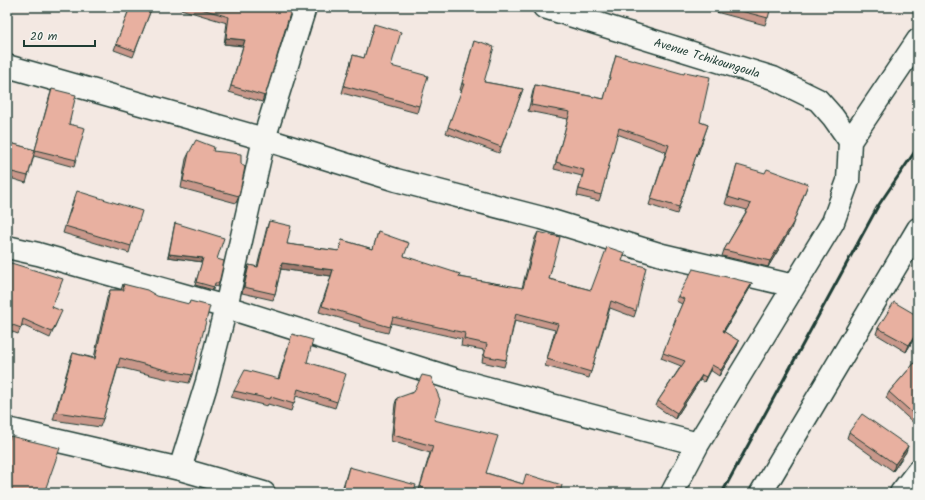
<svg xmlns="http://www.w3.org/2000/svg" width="925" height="500" viewBox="0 0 925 500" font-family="Kalam,sans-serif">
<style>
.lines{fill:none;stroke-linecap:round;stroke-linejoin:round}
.minor-casing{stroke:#1f3d34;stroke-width:25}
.minor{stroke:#f6f6f2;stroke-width:22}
.rail{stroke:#1f3d34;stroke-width:3}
.wall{fill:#c8978a;stroke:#1f3d34}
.shaded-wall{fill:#a27b70;stroke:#1f3d34}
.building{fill:#e8b0a0;stroke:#1f3d34}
.labels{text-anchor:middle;stroke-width:3;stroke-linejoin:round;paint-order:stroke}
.street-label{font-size:12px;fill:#1f3d34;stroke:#f6f6f2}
</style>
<rect width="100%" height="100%" fill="#f3e8e2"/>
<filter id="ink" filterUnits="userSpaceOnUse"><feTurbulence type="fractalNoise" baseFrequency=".025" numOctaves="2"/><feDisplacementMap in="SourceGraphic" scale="8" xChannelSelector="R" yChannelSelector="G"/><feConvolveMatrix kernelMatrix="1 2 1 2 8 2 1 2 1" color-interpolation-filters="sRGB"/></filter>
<g filter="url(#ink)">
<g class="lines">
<defs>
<path id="minor" d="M544,7L773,78L818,100L833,117L850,141
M7,66L264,139L396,180L542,218L662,255L794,286
M7,247L38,254L226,307L457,380L698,444
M7,429L180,469L264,493
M180,469L207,382L226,307L264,139L305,7
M672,493L698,444L833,222L848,181L850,141L918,40
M761,493L918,229
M901,493L918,471"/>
</defs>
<use href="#minor" class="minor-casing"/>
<use href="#minor" class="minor"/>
<path class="rail" d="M722,493L878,206L918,147"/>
</g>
<path class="wall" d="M130,7H152L133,57L114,50Z
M174,7H292L262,102L229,92L243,46L224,44L227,23Z
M717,7H771L765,25L716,12Z
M374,24L391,66L419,106L417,113L342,93L353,55L364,58Z
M474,41L484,82L523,89L499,153L446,133L462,91L460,90Z
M616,55L700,122L708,125L698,154L697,153L677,214L649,205L666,152L617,134L601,195L599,201L577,196L582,176L554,169L568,119L528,111L533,91L535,85L604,99Z
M52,89L69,124L76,160L74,167L34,156L26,183L10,178L7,142L35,150L50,95Z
M213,151L239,196L236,203L181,188L186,159L189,153Z
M737,165L791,229L768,267L722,256L724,250L747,210L725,204Z
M74,197L131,246L129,253L63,233Z
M269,221L287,244L339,251L342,240L373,249L378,232L404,256L459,277L522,288L535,238L538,232L549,279L591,290L622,261L636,311L634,317L610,308L589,378L545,366L555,330L515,320L506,360L504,367L482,362L484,350L461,346L462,339L391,323L388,333L359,326L360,324L319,312L331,276L281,269L275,294L273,300L242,293L247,271L249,265L257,267L267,227Z
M175,223L219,283L218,287L214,286L213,290L195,285L202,262L168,257L174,227Z
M7,265L52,307L59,317L50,338L22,325L18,334L7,330Z
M752,283L750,288L724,332L739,341L737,346L719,376L710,370L704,382L700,380L675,419L656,406L658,401L681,366L661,358L674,326L673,325L675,320L682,304L676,301L678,296Z
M123,284L192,375L189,383L167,379L118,367L103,419L100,427L53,420L70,361L73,353L94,358L107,298L110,290H121Z
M918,316V332L906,352L876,334L878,328Z
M292,334L307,362L337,402L335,408L296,396L291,411L268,404L267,406L231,397L234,391L278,379Z
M918,359V421L916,425L886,398L889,392Z
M397,398L434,420L486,473L523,484L560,493H418L430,453L391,441L395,404Z
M849,432L906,452L893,471L847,438Z
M349,467L413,493H341Z"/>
<path class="shaded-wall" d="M226,38L245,40L243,46L224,44Z
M808,184L791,229L768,267L770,261Z
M169,254L203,258L202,262L168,257Z
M282,263L333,270L331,276L280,269Z
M752,283L750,288L721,336L723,331Z
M918,330V332L906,352L909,345Z
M739,341L737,346L719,376L721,370Z
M712,365L710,370L704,382L706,377Z
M702,375L700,380L675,419L677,413Z
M908,446L906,452L893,471L895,464Z"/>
<path class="building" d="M130,7H152L135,51L116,44Z
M195,7H292L265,96L231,86L245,40L226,38L229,17Z
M726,7H771L768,18Z
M374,24L401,32L391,66L428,76L419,106L344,86L353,55L364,58Z
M474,41L480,43L481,42L494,47L484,82L523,89L501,147L448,127L464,84H462Z
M616,55L684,74L685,72L710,77L700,122L708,125L700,147H699L679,207L651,199L669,145L619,128L601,195L579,189L584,170L556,162L570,112L531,105L535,85L604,99Z
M52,89L76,95L69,124L85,128L76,160L35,150L28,176L12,172L7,187V142L35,150Z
M196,140L214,147L213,151L241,154V164L245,167L239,196L183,181L189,153Z
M737,165L765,173L767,169L808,184L793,223L770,261L724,250L751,204L728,197Z
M77,191L142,211L131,246L65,226Z
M269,221L291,226L287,244L339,251L342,240L373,249L378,232L409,243L404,256L460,274L459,277L523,288L538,232L560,237L549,279L591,290L607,247L625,253L622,261L646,267L636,311L611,301L591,372L547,359L558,324L516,313L506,360L484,356L487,344L464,339L465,333L393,317L390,327L362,319V318L322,306L333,270L282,263L275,294L244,287L249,265L258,267Z
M175,223L224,238L217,259L224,261L219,283H215L214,287L196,282L203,258L169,254Z
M8,262L63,279L52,307L62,311L52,332L23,319L21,328L7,323V265Z
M693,269L752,283L723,331L739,341L721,370L712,365L706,377L702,375L677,413L658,401L685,361L663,353L676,320H675L684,299L678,296Z
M123,284L147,290L157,296L189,304L190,301L210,306L192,375L170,371L120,358L103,419L56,412L73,353L95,359L110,290H124Z
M894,302L918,316V330L909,345L878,328Z
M292,334L313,340L307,362L346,374L337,402L298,389L294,404L271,397L270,399L234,391L245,370L279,379Z
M918,359V418L889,392Z
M422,375L431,377L440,400L434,420L498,436L486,473L523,484L526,474L562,485L560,493H440L420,487L433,446L393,435L397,398L414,392Z
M862,414L908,446L895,464L849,432Z
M10,436L60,448L44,493H7V445Z
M349,467L416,485L413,493H342Z"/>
</g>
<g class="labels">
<g class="street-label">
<text transform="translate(707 58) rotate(17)" y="4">Avenue Tchikoungoula</text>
</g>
</g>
<rect width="925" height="500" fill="none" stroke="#f6f6f2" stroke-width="24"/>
<rect x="12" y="12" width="901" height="476" fill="none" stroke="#1f3d34" stroke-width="1.5" filter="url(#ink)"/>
<path d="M24 40v6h71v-6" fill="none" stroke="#1f3d34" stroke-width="2"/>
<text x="30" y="40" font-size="12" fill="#1f3d34" stroke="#f6f6f2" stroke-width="3" paint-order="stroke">20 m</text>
</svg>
